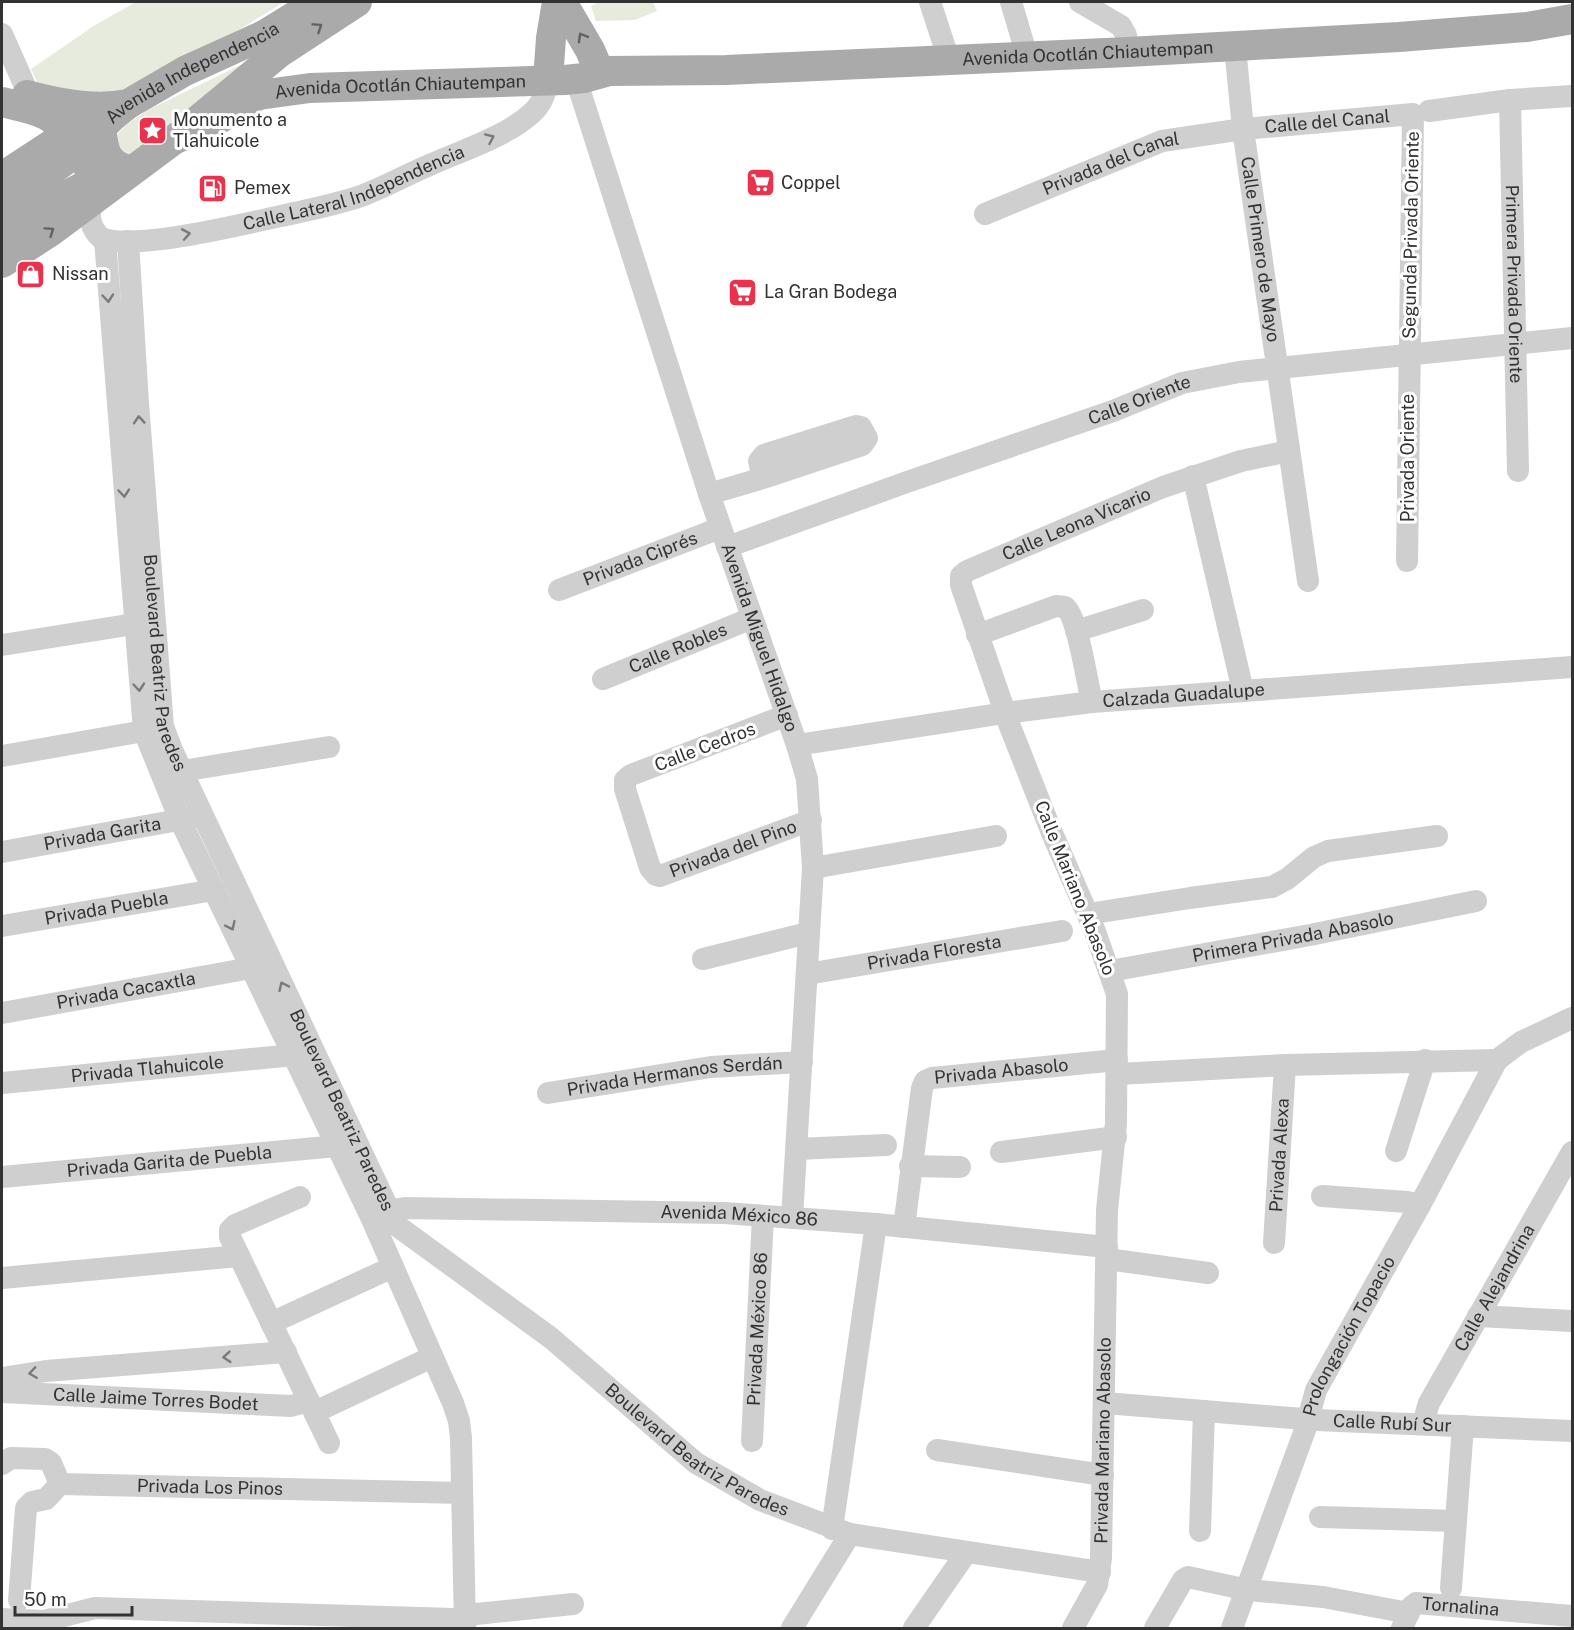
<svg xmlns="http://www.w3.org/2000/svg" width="1574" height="1630" viewBox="0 0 1574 1630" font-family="'Public Sans',sans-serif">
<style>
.green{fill:#e6ebdd}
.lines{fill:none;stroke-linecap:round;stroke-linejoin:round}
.minor{stroke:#cfcfcf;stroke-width:22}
.major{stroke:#aaa;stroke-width:30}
.oneway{stroke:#626262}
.oneway2{stroke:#797979}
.labels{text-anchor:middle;stroke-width:6;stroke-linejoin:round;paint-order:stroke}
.street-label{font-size:18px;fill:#323232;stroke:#fff}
.poi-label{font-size:18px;fill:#323232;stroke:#fff;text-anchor:start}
</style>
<rect width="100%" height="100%" fill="#fff"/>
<path class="green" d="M136,2H284L240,29L153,76L107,96L40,88L31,69L95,25Z
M599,2H653L657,11L635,20L596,21L591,6Z
M294,39L123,162L113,139L125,126L146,111Z"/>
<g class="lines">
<g class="minor">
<path d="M930,2L949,60"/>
<path d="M1011,2L1027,56"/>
<path d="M1080,2L1121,26L1126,35L1128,52"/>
<path d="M2,34L35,109"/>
<path id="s1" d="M1235,47L1243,129L1308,581"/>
<path id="s2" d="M576,79L709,494L797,745L807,779L813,868L792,1218"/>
<path id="s3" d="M1510,100L1518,471"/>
<path d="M1429,111L1510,100L1572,96"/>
<path id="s4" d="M92,200C88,215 89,227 101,238C135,251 243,224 281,216C308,210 335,205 361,196C385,187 408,174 432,164C463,150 508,136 533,112C542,104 546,92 548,80"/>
<path id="s5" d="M985,214L1162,141L1243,129L1413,114L1407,561"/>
<path d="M105,240L144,731L180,820L371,1217L453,1403L459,1421L461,1438L465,1628"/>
<path id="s6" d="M128,241L138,403L163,726L172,750L396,1225L551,1338L696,1463L760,1500L850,1534L1100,1572"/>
<path d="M1193,476L1243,691"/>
<path d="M709,494L763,478L862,445L867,438L861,427L856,426L764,455L759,461L763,478"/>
<path id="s7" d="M727,547L907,482L1113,411L1182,383L1239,372L1572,338"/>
<path id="s8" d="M559,590L720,528"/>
<path d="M1076,631L1143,610"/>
<path d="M977,635L1056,606L1065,607C1078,617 1087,683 1092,702"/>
<path d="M2,645L134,624"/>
<path id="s9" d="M603,679L752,618"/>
<path id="s10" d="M787,715L631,775L625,780V789L650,868L656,875L660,876L811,820"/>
<path id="s11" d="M797,745L1005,713L1092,702L1572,667"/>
<path d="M2,756L144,731"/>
<path d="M182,771L329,747"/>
<path id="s12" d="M2,852L195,817"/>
<path d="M813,868L996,836"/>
<path d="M1088,914L1190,898L1272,887L1287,879L1314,857L1328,851L1437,836"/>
<path id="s13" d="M2,926L214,890"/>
<path d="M703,959L808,933"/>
<path id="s14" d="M1110,971L1310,935L1476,901"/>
<path id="s15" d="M807,974L1062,931"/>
<path id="s16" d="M2,1013L251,968"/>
<path d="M1118,1074L1285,1065L1497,1060"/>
<path id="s17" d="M2,1083L294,1055"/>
<path id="s18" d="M548,1093L711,1067L802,1062"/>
<path d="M797,1149L886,1145"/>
<path d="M1396,1151L1425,1060"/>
<path d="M1001,1152L1116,1137"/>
<path d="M910,1166L960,1167"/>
<path id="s19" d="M2,1177L337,1146"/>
<path d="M1322,1196L1407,1202L1420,1205"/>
<path d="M300,1197L235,1225L230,1230V1237L329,1443"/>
<path id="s20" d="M377,1214L386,1211L405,1208L724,1213L876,1224L1107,1247"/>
<path id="s21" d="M904,1227L922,1088L925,1081L932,1078L1117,1060"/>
<path id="s22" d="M1274,1243L1285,1065"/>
<path d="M1107,1259L1208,1273"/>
<path d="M2,1278L239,1256"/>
<path d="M1478,1316L1572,1321"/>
<path d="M271,1323L393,1267"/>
<path d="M2,1378L46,1371L286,1352"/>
<path id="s23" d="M2,1392L291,1406L309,1401"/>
<path id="s24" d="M1105,1403L1316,1420L1572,1431"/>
<path d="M315,1412L432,1357"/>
<path id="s25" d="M1425,1424L1426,1413L1429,1403L1572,1152"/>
<path id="s26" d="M752,1441L763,1216"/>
<path d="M937,1450L1103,1475"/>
<path d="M2,1464L11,1458L45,1459L51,1463L60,1484"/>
<path id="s27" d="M60,1484L462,1493"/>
<path d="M1320,1517L1456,1521"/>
<path d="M832,1529L876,1224"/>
<path d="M1200,1531L1204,1411"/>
<path d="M1451,1588L1463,1426"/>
<path d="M19,1600L26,1508L32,1502L46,1499L60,1484"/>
<path d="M2,1619L44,1621L95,1608L453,1619L465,1618L476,1614L573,1604"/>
<path d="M792,1628L850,1534"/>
<path d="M914,1628L966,1553"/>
<path id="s28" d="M1073,1628L1097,1585L1101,1558L1107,1210L1116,1123L1117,994L1094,929L1052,833L1009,724L961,585V576L967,571L1163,487L1241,461L1289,451"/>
<path d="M1155,1628L1183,1580L1188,1577L1248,1590L1323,1597L1409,1613"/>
<path id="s29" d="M1232,1628L1305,1430L1316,1390L1420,1205L1497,1060L1521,1042L1572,1018"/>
<path id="s30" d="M1402,1628L1411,1607L1416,1603L1572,1616"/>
</g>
<g class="major">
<path d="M562,2L590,50L600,73"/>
<path d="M548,80L551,38L557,2"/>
<path d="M27,95C59,104 95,111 128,104"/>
<path d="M2,102C16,106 32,108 46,115C62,123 87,160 92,177C94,185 93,192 92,200"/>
<path d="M101,128C104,152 105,163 130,171"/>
<path id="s31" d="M175,139L210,125L245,102L259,95L310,88L565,80L584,78L609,71L726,70L1128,52L1399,37L1527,27L1572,19"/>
<path d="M2,177L66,135L85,127"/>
<path id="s32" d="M2,206L78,151L113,116L128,104L185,71L264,35L318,2"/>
<path d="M2,235L63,197L90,183"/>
<path d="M2,263L50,232L175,139L279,53L357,2"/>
</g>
</g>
<defs><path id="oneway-chevron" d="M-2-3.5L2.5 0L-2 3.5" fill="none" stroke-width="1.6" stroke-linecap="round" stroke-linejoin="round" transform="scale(1.5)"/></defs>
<g class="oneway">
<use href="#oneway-chevron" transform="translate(318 27) rotate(-34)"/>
<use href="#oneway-chevron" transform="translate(582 37) rotate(-120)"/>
<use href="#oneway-chevron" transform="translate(50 231) rotate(-35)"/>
</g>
<g class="oneway2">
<use href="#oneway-chevron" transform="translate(490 138) rotate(-24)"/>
<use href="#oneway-chevron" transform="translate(186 234) rotate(-10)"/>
<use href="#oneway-chevron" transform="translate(108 298) rotate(85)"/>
<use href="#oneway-chevron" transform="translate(139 420) rotate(-94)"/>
<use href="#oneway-chevron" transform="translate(124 493) rotate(85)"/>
<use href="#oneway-chevron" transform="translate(139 687) rotate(85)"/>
<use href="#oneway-chevron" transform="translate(231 926) rotate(65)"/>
<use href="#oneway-chevron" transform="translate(283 986) rotate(-115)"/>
<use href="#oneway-chevron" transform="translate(227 1357) rotate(175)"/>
<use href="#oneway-chevron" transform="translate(33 1373) rotate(172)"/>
</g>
<defs>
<symbol id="sight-square" viewBox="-11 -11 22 22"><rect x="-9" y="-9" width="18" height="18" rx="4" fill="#e9334e" stroke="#fff"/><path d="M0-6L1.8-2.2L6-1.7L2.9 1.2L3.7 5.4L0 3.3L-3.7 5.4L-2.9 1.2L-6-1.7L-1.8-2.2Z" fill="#fff"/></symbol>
<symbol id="supermarket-square" viewBox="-11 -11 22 22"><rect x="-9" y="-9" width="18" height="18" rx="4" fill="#e9334e" stroke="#fff"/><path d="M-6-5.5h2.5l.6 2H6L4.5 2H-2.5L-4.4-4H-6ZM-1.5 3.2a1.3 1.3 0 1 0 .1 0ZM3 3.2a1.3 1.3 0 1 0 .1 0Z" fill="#fff"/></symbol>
<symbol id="fuel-square" viewBox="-11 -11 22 22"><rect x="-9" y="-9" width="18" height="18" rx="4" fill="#e9334e" stroke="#fff"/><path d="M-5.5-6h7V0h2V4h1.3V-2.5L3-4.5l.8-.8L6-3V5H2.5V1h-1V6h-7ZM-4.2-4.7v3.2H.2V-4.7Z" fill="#fff"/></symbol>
<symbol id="shop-square" viewBox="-11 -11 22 22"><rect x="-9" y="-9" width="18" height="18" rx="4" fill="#e9334e" stroke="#fff"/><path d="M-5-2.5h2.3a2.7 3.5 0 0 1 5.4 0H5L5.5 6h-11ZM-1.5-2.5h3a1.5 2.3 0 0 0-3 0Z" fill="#fff"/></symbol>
</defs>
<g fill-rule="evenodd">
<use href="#sight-square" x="136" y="114" width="33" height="33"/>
<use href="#supermarket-square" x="744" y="166" width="33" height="33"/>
<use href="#fuel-square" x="196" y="172" width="33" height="33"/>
<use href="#shop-square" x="14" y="258" width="33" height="33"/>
<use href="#supermarket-square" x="726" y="276" width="33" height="33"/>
</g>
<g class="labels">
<g class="street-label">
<text dy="6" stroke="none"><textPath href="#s31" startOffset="926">Avenida Ocotlán Chiautempan</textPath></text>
<text dy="6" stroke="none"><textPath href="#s32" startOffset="234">Avenida Independencia</textPath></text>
<text dy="6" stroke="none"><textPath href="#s31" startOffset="237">Avenida Ocotlán Chiautempan</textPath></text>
<text dy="6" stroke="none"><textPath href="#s5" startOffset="358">Calle del Canal</textPath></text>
<text dy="6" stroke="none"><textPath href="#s5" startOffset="136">Privada del Canal</textPath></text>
<text dy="6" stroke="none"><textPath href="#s4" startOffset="302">Calle Lateral Independencia</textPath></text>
<text transform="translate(1411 235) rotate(-89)" y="6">Segunda Privada Oriente</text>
<text dy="6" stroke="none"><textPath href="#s1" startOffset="204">Calle Primero de Mayo</textPath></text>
<text dy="6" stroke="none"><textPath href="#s3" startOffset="184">Primera Privada Oriente</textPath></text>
<text dy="6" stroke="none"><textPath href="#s7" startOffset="438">Calle Oriente</textPath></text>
<text transform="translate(1408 458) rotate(-90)" y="6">Privada Oriente</text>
<text dy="6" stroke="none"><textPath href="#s28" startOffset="1215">Calle Leona Vicario</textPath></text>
<text dy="6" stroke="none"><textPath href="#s8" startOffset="87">Privada Ciprés</textPath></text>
<text dy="6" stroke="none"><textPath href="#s2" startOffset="588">Avenida Miguel Hidalgo</textPath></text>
<text dy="6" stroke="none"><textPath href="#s9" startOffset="81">Calle Robles</textPath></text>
<text dy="6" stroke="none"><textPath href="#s6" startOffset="424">Boulevard Beatriz Paredes</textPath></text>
<text dy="6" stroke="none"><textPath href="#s11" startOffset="390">Calzada Guadalupe</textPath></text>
<text transform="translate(705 747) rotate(-21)" y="6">Calle Cedros</text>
<text dy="6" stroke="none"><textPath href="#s12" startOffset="102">Privada Garita</textPath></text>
<text dy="6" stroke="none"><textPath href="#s10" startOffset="358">Privada del Pino</textPath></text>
<text transform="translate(1075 888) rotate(68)" y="6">Calle Mariano Abasolo</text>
<text dy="6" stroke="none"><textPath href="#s13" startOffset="106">Privada Puebla</textPath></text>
<text dy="6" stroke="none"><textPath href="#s14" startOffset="186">Primera Privada Abasolo</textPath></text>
<text dy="6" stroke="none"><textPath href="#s15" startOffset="129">Privada Floresta</textPath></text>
<text dy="6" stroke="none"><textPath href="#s16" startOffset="126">Privada Cacaxtla</textPath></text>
<text dy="6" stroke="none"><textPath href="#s17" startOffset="146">Privada Tlahuicole</textPath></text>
<text dy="6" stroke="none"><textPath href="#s21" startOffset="225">Privada Abasolo</textPath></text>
<text dy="6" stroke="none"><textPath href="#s18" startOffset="128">Privada Hermanos Serdán</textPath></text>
<text dy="6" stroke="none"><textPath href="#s6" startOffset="910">Boulevard Beatriz Paredes</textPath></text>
<text dy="6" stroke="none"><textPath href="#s22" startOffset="88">Privada Alexa</textPath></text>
<text dy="6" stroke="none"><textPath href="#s19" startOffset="168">Privada Garita de Puebla</textPath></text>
<text dy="6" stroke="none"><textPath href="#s20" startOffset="363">Avenida México 86</textPath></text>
<text dy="6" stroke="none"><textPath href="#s25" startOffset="154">Calle Alejandrina</textPath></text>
<text dy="6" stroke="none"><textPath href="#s26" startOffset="112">Privada México 86</textPath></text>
<text dy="6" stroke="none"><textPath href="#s29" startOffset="315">Prolongación Topacio</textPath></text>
<text dy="6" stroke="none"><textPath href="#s23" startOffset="154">Calle Jaime Torres Bodet</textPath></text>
<text dy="6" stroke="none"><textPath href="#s24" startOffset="288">Calle Rubí Sur</textPath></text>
<text dy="6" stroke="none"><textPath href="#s28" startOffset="194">Privada Mariano Abasolo</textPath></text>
<text dy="6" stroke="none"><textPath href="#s6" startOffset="1414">Boulevard Beatriz Paredes</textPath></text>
<text dy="6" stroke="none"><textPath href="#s27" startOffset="150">Privada Los Pinos</textPath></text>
<text dy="6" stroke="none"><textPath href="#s30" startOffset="74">Tornalina</textPath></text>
</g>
<g class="poi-label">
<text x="173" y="126">Monumento a<tspan x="173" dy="21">Tlahuicole</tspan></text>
<text x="781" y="189">Coppel</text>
<text x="234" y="194">Pemex</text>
<text x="52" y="280">Nissan</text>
<text x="764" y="298">La Gran Bodega</text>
</g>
</g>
<rect width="1574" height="1630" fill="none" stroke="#323232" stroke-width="6"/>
<path d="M15 1606v9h117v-9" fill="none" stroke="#323232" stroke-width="3"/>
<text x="24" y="1606" font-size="18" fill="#323232" stroke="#ffffff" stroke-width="4.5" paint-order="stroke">50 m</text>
</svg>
